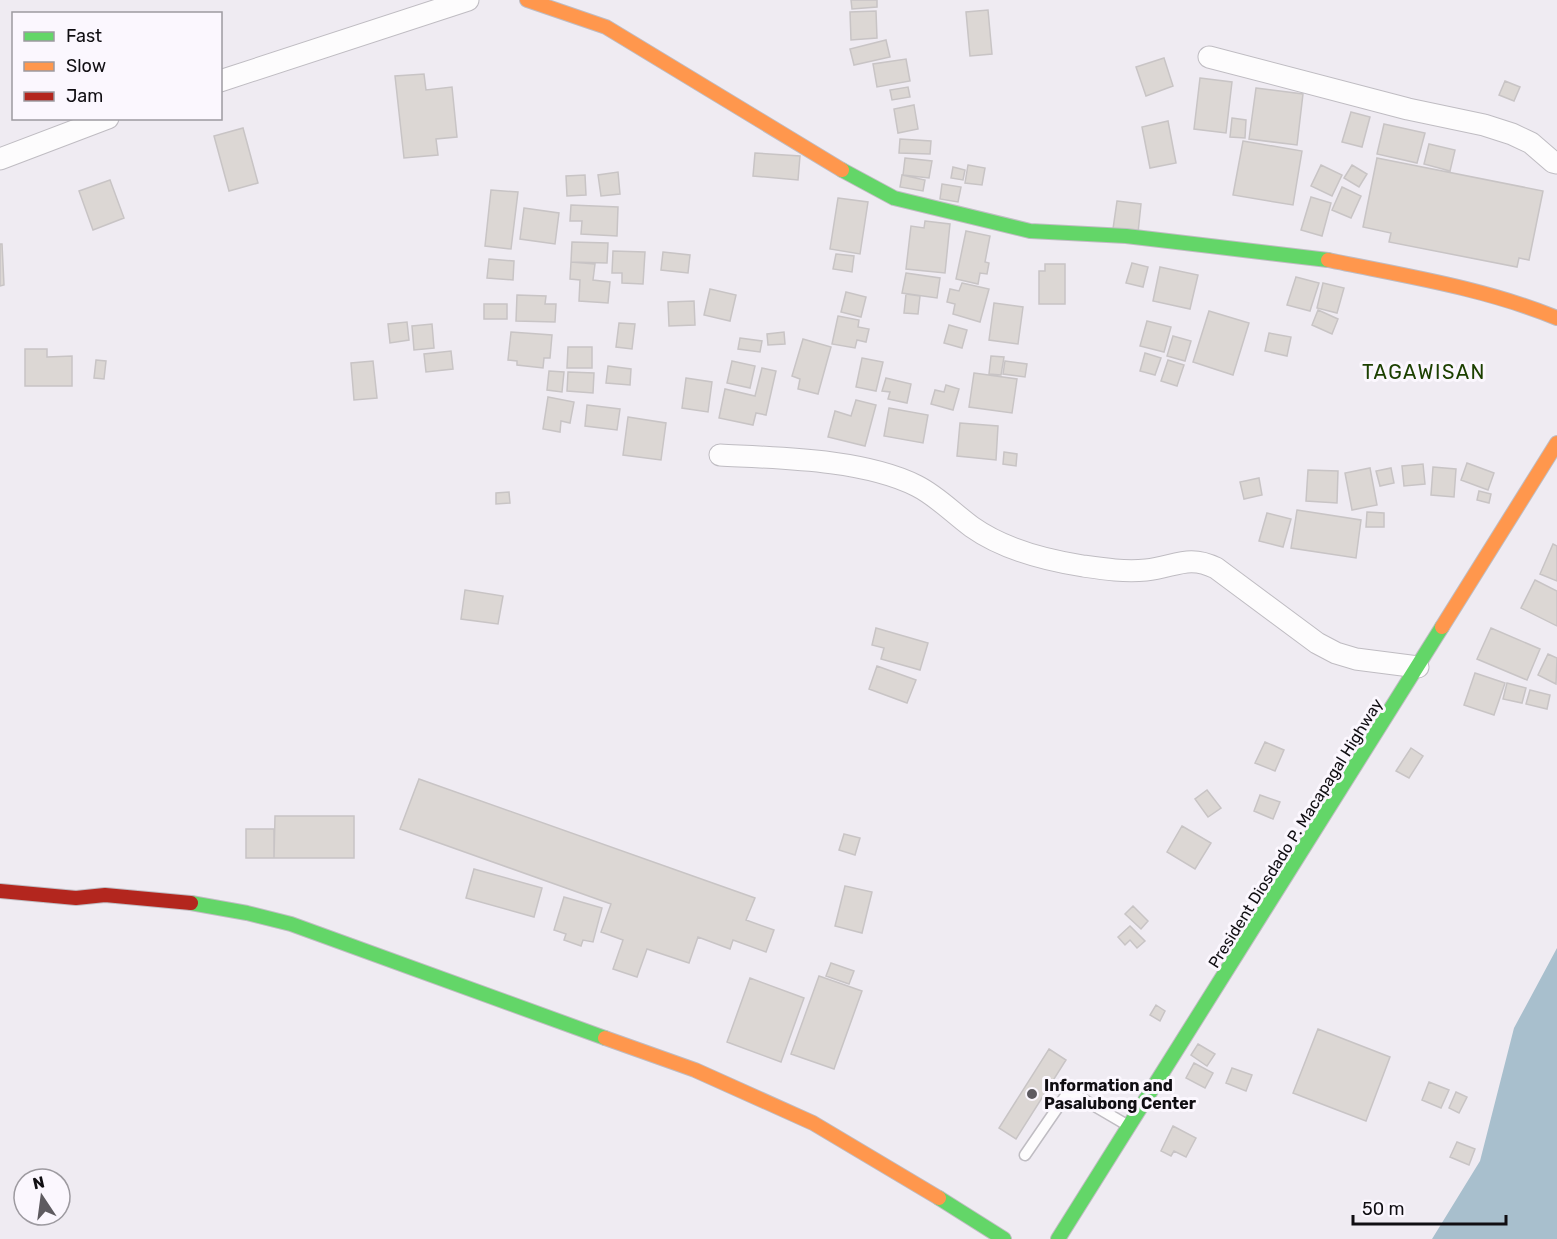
<svg xmlns="http://www.w3.org/2000/svg" width="1557" height="1239" viewBox="0 0 1557 1239" font-family="Rubik,sans-serif">
<style>
.water{fill:#a8bfcd}
.building{fill:#dcd7d4;stroke:#c8c4c5;stroke-width:1.5}
.lines{fill:none;stroke-linecap:round;stroke-linejoin:round}
.lane-casing{stroke:#bfbcc2;stroke-width:13}
.street-casing{stroke:#bfbcc2;stroke-width:23}
.fast-casing{stroke:#bfbcc2;stroke-width:16}
.slow-casing{stroke:#bfbcc2;stroke-width:16}
.jam-casing{stroke:#bfbcc2;stroke-width:16}
.lane{stroke:#fdfcfd;stroke-width:10}
.street{stroke:#fdfcfd;stroke-width:21}
.fast{stroke:#63d668;stroke-width:14}
.slow{stroke:#ff974d;stroke-width:14}
.jam{stroke:#b3261e;stroke-width:14}
.poi-dot{fill:#5e5b60;stroke:#fbf7fe;stroke-width:2}
.labels{text-anchor:middle;stroke-width:6;stroke-linejoin:round;paint-order:stroke}
.street-label{font-size:16px;fill:#100e12;stroke:#fbf7fe}
.poi-label{font-size:16px;font-weight:bold;fill:#100e12;stroke:#fbf7fe;text-anchor:start}
.quarter-label{font-size:20px;letter-spacing:1.5px;fill:#1c4000;stroke:#fbf7fe}
</style>
<rect width="100%" height="100%" fill="#efebf2"/>
<path class="water" d="M1557,948V1239H1432L1480,1161L1514,1028Z"/>
<path class="building" d="M851,0H877V7L852,9Z
M988,10L992,54L970,56L966,12Z
M876,11L877,38L851,40L850,12Z
M886,40L890,57L854,65L850,49Z
M1164,58L1173,86L1146,96L1136,67Z
M906,59L910,81L877,87L873,64Z
M424,74L426,90L452,87L457,137L436,139L438,155L404,158L395,76Z
M1200,78L1232,82L1226,133L1194,129Z
M1505,81L1520,87L1514,101L1499,95Z
M908,87L910,97L892,100L890,90Z
M1256,88L1303,94L1297,145L1249,139Z
M914,105L918,129L898,133L894,109Z
M1351,112L1370,117L1362,147L1342,142Z
M1232,118L1246,120L1245,138L1230,137Z
M1168,121L1176,163L1150,168L1142,127Z
M1384,124L1425,133L1417,163L1377,154Z
M243,128L258,183L229,191L214,136Z
M900,139L931,141L930,154L899,153Z
M1243,141L1302,151L1293,205L1233,195Z
M1429,144L1455,150L1450,171L1424,164Z
M755,153L800,156L798,180L753,176Z
M905,158L932,161L929,178L903,175Z
M1377,158L1543,191L1529,260L1519,258L1517,267L1389,242L1391,233L1363,227Z
M968,165L985,168L982,185L965,183Z
M1321,165L1342,175L1332,196L1311,186Z
M1352,165L1367,174L1359,187L1344,178Z
M953,167L965,170L963,180L951,178Z
M618,172L620,194L601,196L598,175Z
M585,175L586,195L567,196L566,176Z
M902,175L925,180L923,191L900,187Z
M110,180L124,218L93,230L79,191Z
M942,184L961,187L958,202L940,199Z
M1342,187L1361,196L1351,218L1332,210Z
M491,190L518,192L511,249L485,246Z
M1311,197L1331,203L1322,236L1301,230Z
M838,198L868,202L860,254L830,249Z
M1117,201L1141,204L1138,233L1113,229Z
M571,205L618,207L617,236L581,234L582,221H570Z
M524,208L559,213L555,244L520,239Z
M925,221L950,224L945,273L906,269L911,226L924,228Z
M966,231L990,236L985,262L989,263L987,274L980,273L978,284L956,279Z
M572,242L608,243L607,263L571,262Z
M0,244H2L4,285L0,286Z
M613,251L645,252L643,284L622,283V273H612Z
M663,252L690,255L688,273L661,270Z
M836,254L854,256L852,272L833,269Z
M489,259L514,261L513,280L487,278Z
M571,262L595,264L593,280L610,282L608,303L579,301L580,280L570,279Z
M1132,263L1148,267L1143,287L1126,283Z
M1045,264H1065V304H1039V271H1045Z
M1160,267L1198,275L1190,309L1153,301Z
M906,273L940,278L937,298L902,293Z
M1296,277L1319,283L1310,311L1287,305Z
M962,283L989,289L980,322L953,314L955,304L947,302L950,289L959,291Z
M1323,283L1344,288L1337,313L1317,308Z
M710,289L736,295L730,321L704,315Z
M846,292L866,297L861,317L841,312Z
M906,294L920,296L918,314L904,313Z
M517,295L546,296L545,304H556L555,322L516,321Z
M694,301L695,325L669,326L668,302Z
M994,303L1023,307L1018,344L989,340Z
M484,304H507V319H484Z
M1318,310L1338,319L1332,334L1312,325Z
M1209,311L1249,323L1233,375L1193,362Z
M838,316L859,320L858,327L869,329L866,342L857,340L855,348L832,344Z
M1147,321L1171,327L1164,352L1140,346Z
M407,322L409,340L390,343L388,324Z
M619,323L635,324L632,349L616,347Z
M432,324L434,348L414,350L412,326Z
M949,325L967,330L962,348L944,343Z
M511,332L552,335L550,358H544L543,368L517,365V361L508,360Z
M784,332L785,344L768,345L767,334Z
M1269,333L1291,337L1287,356L1265,351Z
M1173,336L1191,341L1185,361L1167,356Z
M740,338L762,341L760,352L738,349Z
M803,339L831,347L818,394L798,389L800,379L792,376Z
M568,347H592V368H567Z
M25,349H47V357L72,356V386H25Z
M451,351L453,369L426,372L424,354Z
M1145,353L1161,358L1155,375L1140,371Z
M991,356L1004,357L1001,375L989,374Z
M862,358L883,362L876,391L856,387Z
M96,360L106,361L104,379L94,378Z
M1168,360L1184,365L1177,386L1161,381Z
M373,361L377,398L354,400L351,363Z
M732,361L755,366L750,388L727,383Z
M1005,361L1027,364L1025,377L1003,374Z
M608,366L631,369L630,385L606,383Z
M762,368L776,371L766,415L756,413L753,425L719,418L725,389L755,396Z
M549,371L564,372L562,392L547,390Z
M568,372L594,373L593,393L567,391Z
M974,373L1017,379L1012,413L969,407Z
M686,378L712,382L708,412L682,408Z
M886,378L911,384L907,403L888,399L890,392L882,391Z
M946,385L959,389L953,410L931,404L935,390L944,392Z
M548,397L574,402L570,423L561,421L560,432L543,429Z
M856,400L876,405L865,446L828,437L835,411L851,416Z
M587,405L620,409L617,430L585,426Z
M889,408L928,415L923,443L884,436Z
M628,417L666,423L661,460L623,455Z
M960,423L998,426L996,460L957,456Z
M1004,452L1017,454L1016,466L1003,464Z
M1467,463L1494,473L1488,490L1461,480Z
M1423,464L1425,484L1404,486L1402,466Z
M1433,467L1456,469L1454,497L1431,495Z
M1370,468L1377,505L1352,510L1345,473Z
M1391,468L1394,483L1380,486L1376,471Z
M1308,470L1338,471L1337,503L1306,501Z
M1259,478L1262,495L1244,499L1240,482Z
M1479,491L1491,494L1489,503L1477,500Z
M509,492L510,503L496,504V493Z
M1297,510L1361,520L1356,558L1291,548Z
M1367,512L1384,513V527H1366Z
M1267,513L1291,519L1283,547L1259,541Z
M1553,544L1557,546V581L1540,574Z
M1535,580L1557,591V626L1521,608Z
M465,590L503,596L498,624L461,619Z
M876,628L928,643L920,670L881,659L884,648L872,645Z
M1491,628L1540,649L1527,680L1477,659Z
M1548,654L1557,658L1556,684L1538,675Z
M877,666L916,680L907,703L869,689Z
M1475,673L1505,683L1494,715L1464,705Z
M1507,683L1526,688L1522,703L1503,699Z
M1530,690L1550,695L1547,709L1526,704Z
M1265,742L1284,750L1275,771L1255,763Z
M1411,748L1423,756L1409,778L1396,771Z
M419,779L755,898L746,920L774,930L766,952L733,940L730,949L698,937L689,963L647,949L637,977L613,969L623,940L601,932L611,904L400,829Z
M1207,790L1221,808L1208,817L1195,799Z
M1260,795L1280,802L1273,819L1254,811Z
M275,816H354V858H274Z
M1182,826L1211,843L1195,869L1167,852Z
M246,829H274V858H246Z
M844,834L860,838L855,855L839,850Z
M474,869L542,888L534,917L466,898Z
M845,886L872,892L862,933L835,926Z
M564,897L602,908L593,942L583,940L581,946L564,940L566,934L554,930Z
M1133,906L1148,921L1141,929L1125,914Z
M1130,926L1145,941L1137,948L1130,940L1125,945L1118,937Z
M831,963L854,971L849,984L826,976Z
M819,976L862,991L834,1069L791,1054Z
M750,978L804,998L781,1062L727,1042Z
M1156,1005L1165,1011L1160,1021L1150,1015Z
M1318,1029L1390,1057L1366,1121L1293,1093Z
M1198,1044L1215,1054L1207,1066L1191,1055Z
M1049,1049L1066,1060L1016,1139L999,1128Z
M1194,1063L1213,1073L1205,1088L1186,1078Z
M1232,1068L1252,1075L1246,1091L1226,1083Z
M1429,1082L1449,1090L1441,1108L1422,1100Z
M1456,1092L1467,1097L1459,1113L1449,1108Z
M1173,1126L1196,1138L1186,1157L1174,1151L1171,1156L1161,1151Z
M1457,1142L1475,1149L1469,1165L1450,1157Z"/>
<g class="lines">
<defs>
<path id="lane" d="M1025,1155L1069,1091L1127,1125"/>
<path id="street" d="M1209,57L1408,109L1484,125L1512,134L1531,143L1553,162L1557,163
M220,81L468,0
M0,159L108,118
M720,455C778,458 864,459 917,486C937,496 953,513 972,527C1003,549 1045,560 1083,566C1104,569 1124,572 1146,570C1175,567 1188,554 1216,568L1317,643L1336,653L1356,659L1418,667"/>
<path id="fast" d="M842,170L894,198L1030,231L1126,236L1328,260
M191,903L247,913L291,924L605,1038
M939,1198L1004,1239
M1058,1239L1442,627"/>
<path id="slow" d="M527,0L606,27L842,170
M1328,260C1405,276 1484,288 1557,318
M1442,627L1557,443
M605,1038L695,1070L813,1123L939,1198"/>
<path id="jam" d="M0,891L76,898L105,895L191,903"/>
</defs>
<use href="#lane" class="lane-casing"/>
<use href="#street" class="street-casing"/>
<use href="#fast" class="fast-casing"/>
<use href="#slow" class="slow-casing"/>
<use href="#jam" class="jam-casing"/>
<use href="#lane" class="lane"/>
<use href="#street" class="street"/>
<use href="#fast" class="fast"/>
<use href="#slow" class="slow"/>
<use href="#jam" class="jam"/>
</g>
<circle class="poi-dot" cx="1032" cy="1094" r="6"/>
<g class="labels">
<g class="street-label">
<text transform="translate(1295 833) rotate(-58)" y="6">President Diosdado P. Macapagal Highway</text>
</g>
<g class="poi-label">
<text x="1044" y="1091">Information and<tspan x="1044" dy="18">Pasalubong Center</tspan></text>
</g>
<g class="quarter-label">
<text x="1424" y="379">TAGAWISAN</text>
</g>
</g>
<rect x="12" y="12" width="210" height="108" fill="#fbf7fe" stroke="#9d9aa0" stroke-width="1.5"/>
<rect x="24" y="32" width="30" height="9" fill="#63d668" stroke="#9d9aa0" stroke-width="1.5"/>
<text x="66" y="42" font-size="18" fill="#100e12">Fast</text>
<rect x="24" y="62" width="30" height="9" fill="#ff974d" stroke="#9d9aa0" stroke-width="1.5"/>
<text x="66" y="72" font-size="18" fill="#100e12">Slow</text>
<rect x="24" y="92" width="30" height="9" fill="#b3261e" stroke="#9d9aa0" stroke-width="1.5"/>
<text x="66" y="102" font-size="18" fill="#100e12">Jam</text>
<g transform="translate(42 1197) rotate(347)"><circle r="28" fill="#fbf7fe" stroke="#9d9aa0" stroke-width="1.5"/>
<path d="M0-4.5L10 22L0 15L-10 22Z" fill="#5e5b60"/>
<text y="-9" font-size="16" font-weight="bold" text-anchor="middle" fill="#100e12">N</text>
</g>
<path d="M1353 1215v9h153v-9" fill="none" stroke="#100e12" stroke-width="3"/>
<text x="1362" y="1215" font-size="18" fill="#100e12" stroke="#fbf7fe" stroke-width="4.5" paint-order="stroke">50 m</text>
</svg>
